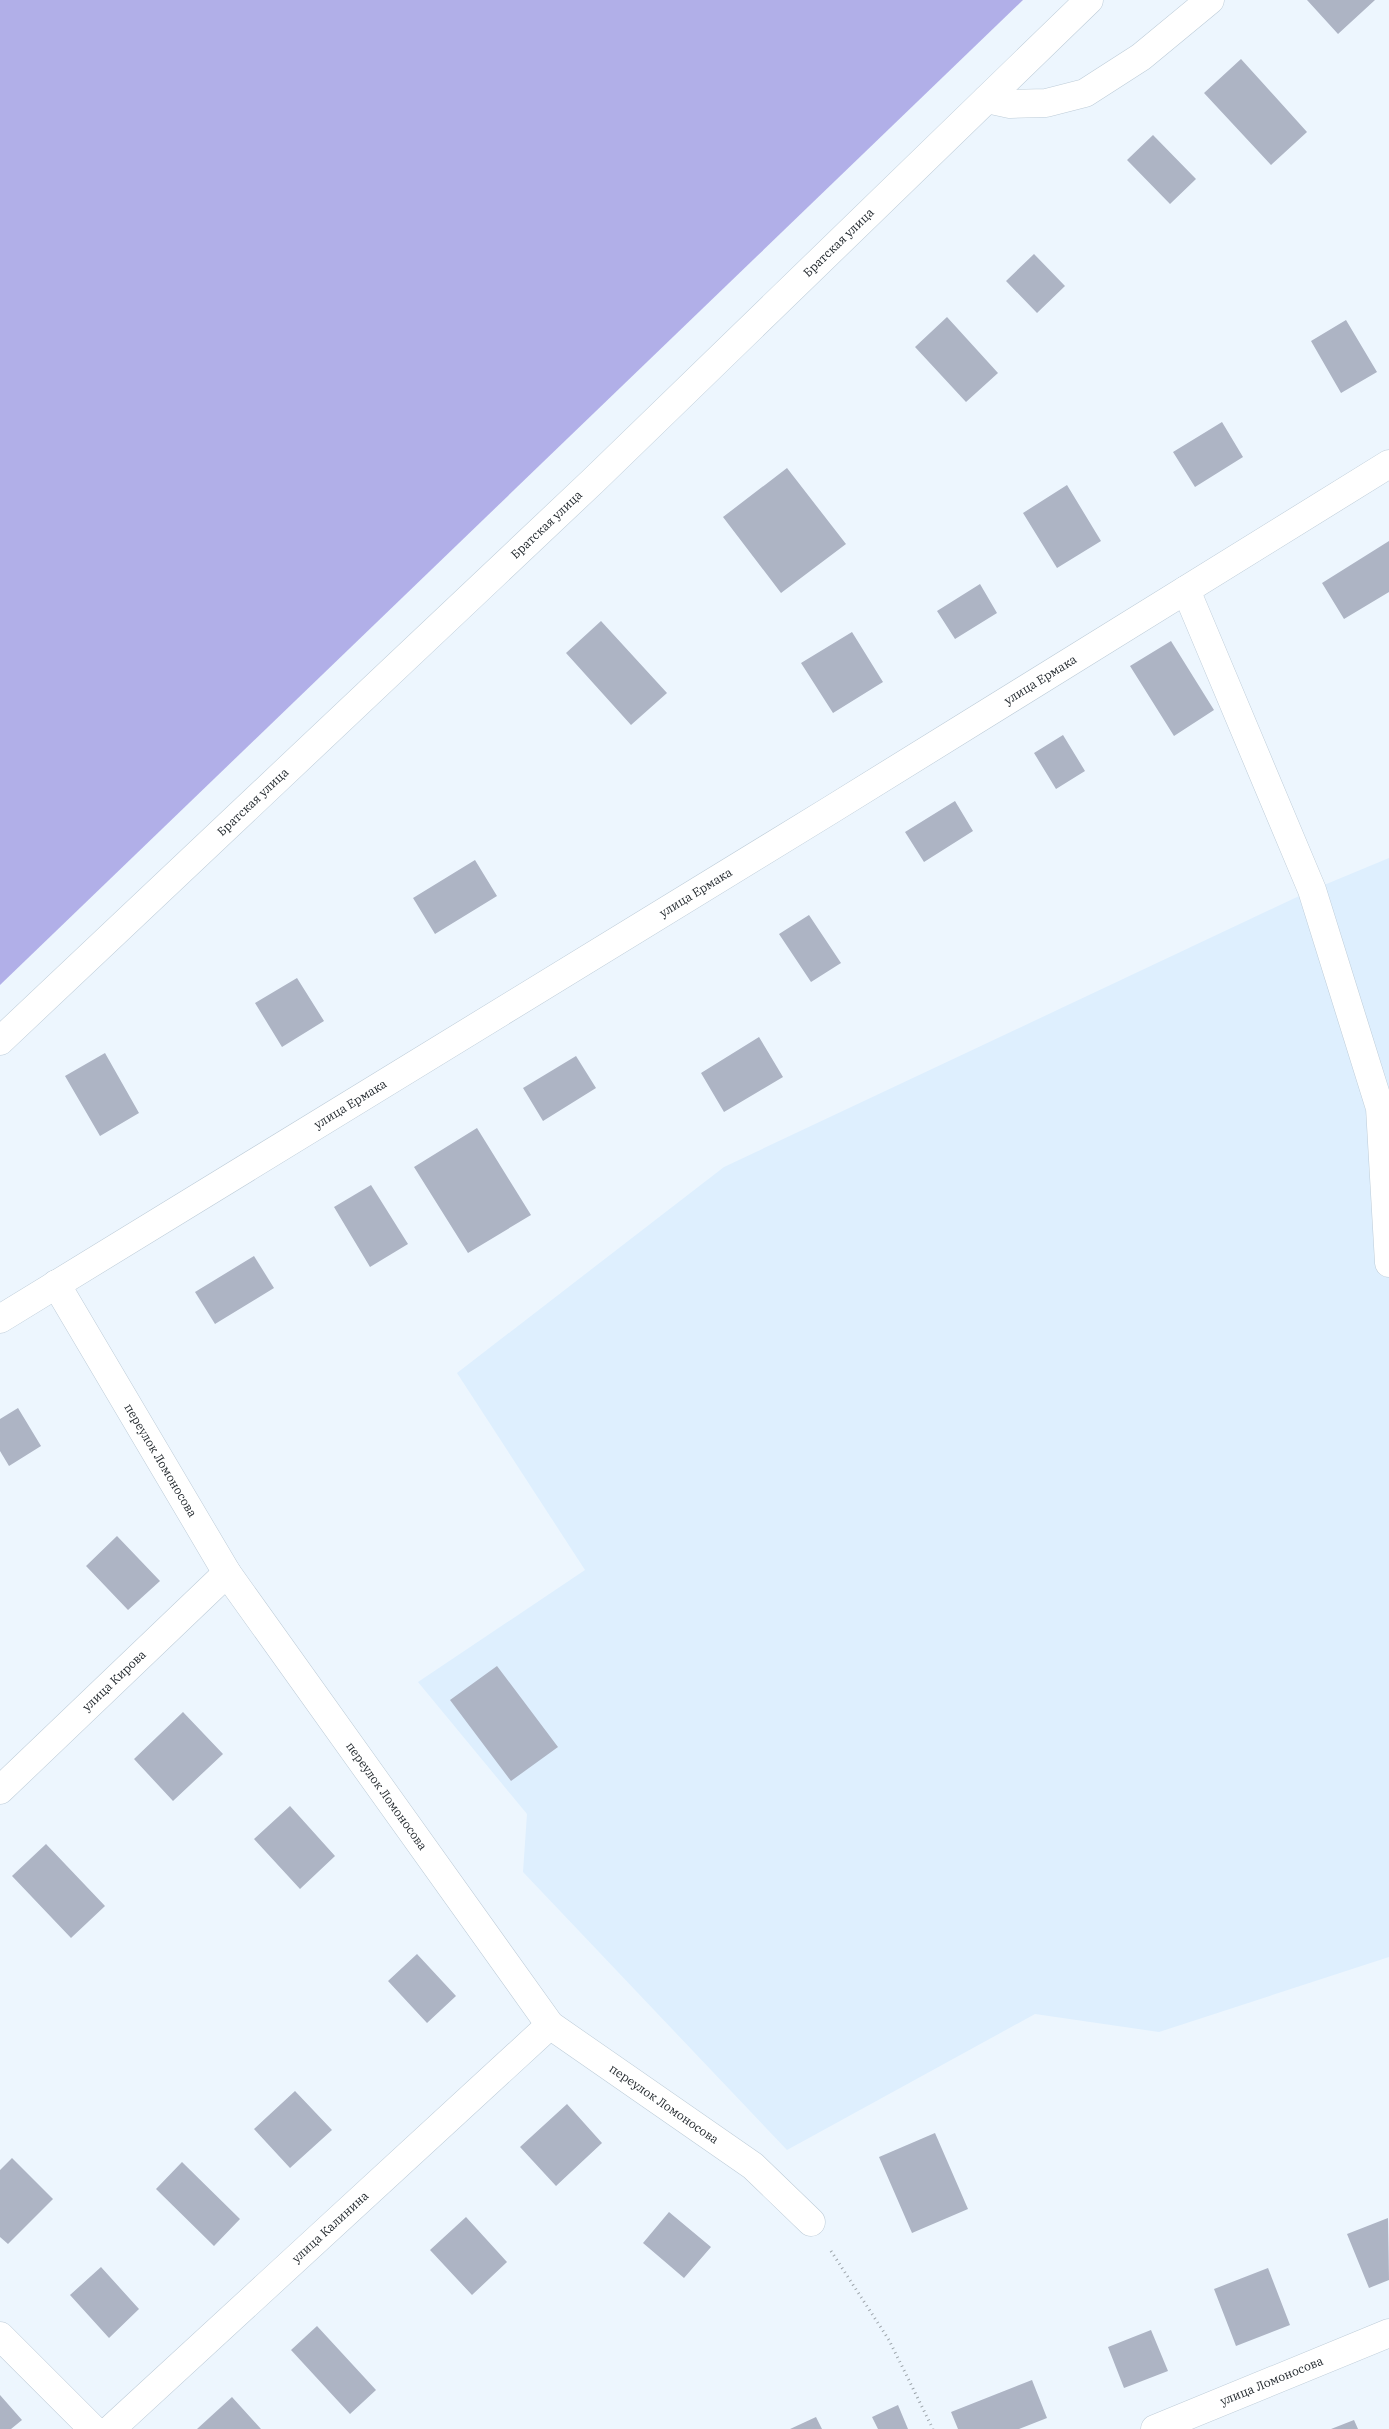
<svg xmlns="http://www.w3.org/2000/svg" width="1389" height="2429" viewBox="0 0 1389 2429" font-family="'IBM Plex Serif',serif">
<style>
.built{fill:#deeffe}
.forest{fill:#b1afe8}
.building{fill:#adb4c4}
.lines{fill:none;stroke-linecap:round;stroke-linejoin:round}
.minor-casing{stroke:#bdccd8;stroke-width:29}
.path{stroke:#9ca4aa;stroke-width:3;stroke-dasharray:1 4;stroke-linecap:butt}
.minor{stroke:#fff;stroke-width:28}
.labels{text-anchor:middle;stroke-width:4;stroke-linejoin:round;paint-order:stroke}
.street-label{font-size:12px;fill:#22282d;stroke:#fff}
</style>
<rect width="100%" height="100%" fill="#edf6fe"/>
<path class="built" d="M1389,858V1957L1159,2032L1035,2014L787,2150L523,1872L527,1814L418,1682L585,1570L457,1373L724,1167L1312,890Z"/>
<path class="forest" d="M0,0H1023L0,985Z"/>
<path class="building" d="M1307,0H1375L1338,34Z
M1241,59L1307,132L1271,165L1204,93Z
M1153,135L1196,179L1170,204L1127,160Z
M1034,254L1065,286L1037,313L1006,281Z
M947,317L998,373L966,402L915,347Z
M1346,320L1377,372L1341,393L1311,341Z
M1222,422L1243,457L1195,487L1173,452Z
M787,468L846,544L781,593L723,517Z
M1067,485L1101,541L1057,568L1023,513Z
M1389,541V592L1344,619L1322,583Z
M980,584L997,613L955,639L937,611Z
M601,621L667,693L631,725L566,653Z
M852,632L883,682L833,713L801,663Z
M1171,641L1214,710L1174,736L1130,666Z
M1063,735L1085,771L1056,789L1034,753Z
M955,801L973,831L924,862L905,832Z
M475,860L497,896L435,934L413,898Z
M809,915L841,963L811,982L779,934Z
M297,978L324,1021L282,1047L255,1003Z
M759,1037L783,1077L724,1112L701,1073Z
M105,1053L139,1113L100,1136L65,1076Z
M576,1056L596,1088L543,1121L523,1088Z
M477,1128L531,1215L468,1253L414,1167Z
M371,1185L408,1244L370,1267L334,1207Z
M254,1256L274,1288L215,1324L195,1292Z
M18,1408L41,1446L9,1466L0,1451V1419Z
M117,1536L160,1581L128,1610L86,1566Z
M497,1666L558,1747L511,1781L450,1700Z
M183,1712L223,1754L173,1801L134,1759Z
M290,1806L335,1856L300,1889L254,1839Z
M46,1844L105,1906L71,1938L12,1876Z
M417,1954L456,1996L427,2023L388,1981Z
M295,2091L332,2130L290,2168L254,2129Z
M567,2104L602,2143L556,2186L520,2147Z
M935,2133L968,2209L912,2233L879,2157Z
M12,2158L53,2199L8,2244L0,2237V2170Z
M182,2162L240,2219L214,2246L156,2189Z
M669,2212L711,2247L684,2278L643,2243Z
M466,2217L507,2262L472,2295L430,2250Z
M1388,2218L1389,2280L1369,2288L1347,2234Z
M101,2267L139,2309L109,2338L70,2295Z
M1268,2268L1290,2325L1236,2346L1214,2289Z
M317,2326L376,2390L350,2414L291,2350Z
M1151,2330L1168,2371L1124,2388L1108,2347Z
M1032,2380L1047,2418L1019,2429H958L951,2412Z
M0,2395L22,2420L11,2429H0Z
M232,2397L261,2429H197Z
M898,2405L908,2429H878L872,2417Z
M816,2417L822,2429H790Z
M1354,2420L1358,2429H1331Z"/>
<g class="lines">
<defs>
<g id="minor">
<path d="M987,99L1010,104L1046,103L1085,93L1141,57L1210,0"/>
<path d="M1186,590L1312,890L1380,1108L1389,1263"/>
<path id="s1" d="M0,1041L593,481L1089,0"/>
<path id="s2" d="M56,1284L227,1573L550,2025L753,2166L811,2222"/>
<path id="s3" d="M0,1319L829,811L1389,464"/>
<path id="s4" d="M0,1790L227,1573"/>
<path d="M0,2336L93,2429"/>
<path id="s5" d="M111,2429L550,2025"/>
<path id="s6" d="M1155,2429L1389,2333"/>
</g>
</defs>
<use href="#minor" class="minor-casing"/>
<path class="path" d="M831,2251L889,2340L933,2429"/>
<use href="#minor" class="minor"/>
</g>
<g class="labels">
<g class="street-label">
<text dy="4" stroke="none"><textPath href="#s1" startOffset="1158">Братская улица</textPath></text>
<text dy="4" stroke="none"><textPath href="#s1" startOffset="752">Братская улица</textPath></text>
<text dy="4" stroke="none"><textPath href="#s3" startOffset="1221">улица Ермака</textPath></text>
<text dy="4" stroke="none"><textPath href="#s1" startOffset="348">Братская улица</textPath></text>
<text dy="4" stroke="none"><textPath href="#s3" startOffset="816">улица Ермака</textPath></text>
<text dy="4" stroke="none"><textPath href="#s3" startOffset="411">улица Ермака</textPath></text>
<text dy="4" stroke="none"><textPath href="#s2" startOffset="205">переулок Ломоносова</textPath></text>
<text dy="4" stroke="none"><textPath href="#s4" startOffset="158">улица Кирова</textPath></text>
<text dy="4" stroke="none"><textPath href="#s2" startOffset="610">переулок Ломоносова</textPath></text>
<text dy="4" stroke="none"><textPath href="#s2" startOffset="1030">переулок Ломоносова</textPath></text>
<text dy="4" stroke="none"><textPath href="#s5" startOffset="298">улица Калинина</textPath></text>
<text dy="4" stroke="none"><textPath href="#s6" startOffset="126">улица Ломоносова</textPath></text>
</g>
</g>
</svg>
